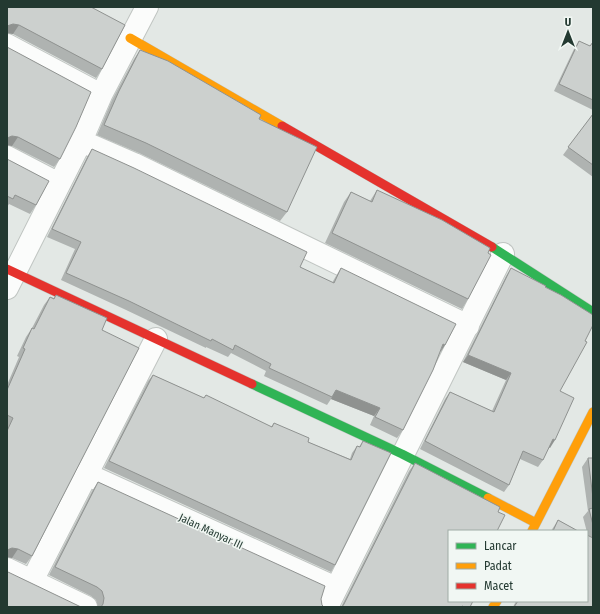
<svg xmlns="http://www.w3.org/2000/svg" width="600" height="614" viewBox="0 0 600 614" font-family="'Fira Sans Condensed',sans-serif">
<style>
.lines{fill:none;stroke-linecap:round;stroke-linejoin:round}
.street-casing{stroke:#c0c5c2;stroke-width:24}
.fast-casing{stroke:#c0c6c2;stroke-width:10}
.slow-casing{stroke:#c0c6c2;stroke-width:10}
.jam-casing{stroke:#c0c6c2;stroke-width:10}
.street{stroke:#fbfcfb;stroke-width:22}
.fast{stroke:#30b455;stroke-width:9}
.slow{stroke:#ff9f0a;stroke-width:9}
.jam{stroke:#e5322d;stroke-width:9}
.wall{fill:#afb3b1}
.shaded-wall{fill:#8f9290}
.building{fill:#ccd0ce;stroke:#8f9290}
.labels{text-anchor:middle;stroke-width:3;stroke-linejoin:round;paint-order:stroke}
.street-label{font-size:11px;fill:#233931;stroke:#f1f7f3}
</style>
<rect width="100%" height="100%" fill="#e3e8e5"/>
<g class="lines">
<defs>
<path id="street" d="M7,45L101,95
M81,141L134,164L468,326
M7,157L59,184
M7,288L81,141L101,95L147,7
M86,474L336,588
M7,569L86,607
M32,581L156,339
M327,607L503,254"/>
<path id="fast" d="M492,247L593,312
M252,384L402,454L488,498"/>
<path id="slow" d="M130,38L282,126
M488,498L536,523
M532,531L593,412
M493,607L497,601"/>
<path id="jam" d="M282,126L492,247
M7,269L252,384"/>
</defs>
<use href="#street" class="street-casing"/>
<use href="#fast" class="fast-casing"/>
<use href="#slow" class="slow-casing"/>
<use href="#jam" class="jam-casing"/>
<use href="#street" class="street"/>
<use href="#fast" class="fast"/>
<use href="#slow" class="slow"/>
<use href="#jam" class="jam"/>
</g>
<path class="wall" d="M7,7L102,69L96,78L13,34L7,33Z
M579,41L590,46L593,42V110L554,91L574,49Z
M7,47L60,159L54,167L12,146L7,145Z
M140,50L259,119L287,212L280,221L139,153L97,135L112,100L134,59Z
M593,114V177L563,155Z
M92,149L300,267L332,283L336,276L341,268L440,353L403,430L397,438L370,425L374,416L331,399L327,405L264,376L266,371L231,353L228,357L206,347V348L124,309L61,280L75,249L47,237L87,157Z
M7,159L36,205L30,214L9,204L7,207Z
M377,190L468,299L462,309L325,243L344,202L351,192L370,201Z
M511,268L545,287L560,391L550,448L549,447L543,460L538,467L520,459L509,485L504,492L420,449L445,399L450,392L492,411L506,380L463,362L506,276Z
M56,295L102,330L32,556L26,564L12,558L7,557V385L19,357L17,356L26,337L32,328L44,305L50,297L54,298Z
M153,375L204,398L206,395L271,427L274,423L308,442L350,459L352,453L357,446L359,447L363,441L335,565L331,572L104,468L148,381Z
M588,458H593V607H513L516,601H587L588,536L583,517L588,511L582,467Z
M415,463L449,531L470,607H341L409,471Z
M98,482L321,599L322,605L324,607H98L96,600L91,596L49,575L92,491Z
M558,520L578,531H551Z"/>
<path class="shaded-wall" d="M13,24L19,25L13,34L7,33V26Z
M12,136L18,137L12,146L7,145V138Z
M443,344L445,345L440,353Z
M468,355L511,373L506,380L463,362Z
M336,390L380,408L374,416L331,399Z
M553,439L555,440L550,448L547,446Z
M12,548L18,549L12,558L7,557V550Z"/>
<path class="building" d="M7,7H91L125,25L102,69L19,25L13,24L7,26Z
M579,41L590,46L593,42V100L559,84Z
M7,47L91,92L76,127L60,159L18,137L12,136L7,138Z
M140,50L168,61L261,115L259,119L317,147L287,212L146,143L104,125L119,91Z
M593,114V165L568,147Z
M92,149L134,168L307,252L300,267L334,283L341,268L456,324L445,345L443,344L433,370L403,430L375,417L380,408L336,390L332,397L269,368L271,364L235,345L233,350L212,339L211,341L129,301L66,273L81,242L52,229Z
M7,159L49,181L36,205L15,195L13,199L7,196Z
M377,190L442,220L490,248L488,253L491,255L468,299L332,233L351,192L372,202Z
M511,268L546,286L545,287L561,295L593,315V325L585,341L587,342L560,391L574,398L555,440L553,439L543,460L523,451L509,485L425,441L450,392L494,412L511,373L468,355Z
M56,295L107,318L102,330L139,348L32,556L18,549L12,548L7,550V431L13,418L7,415V390L25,349L23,348L32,328L34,329L50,297L54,299Z
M153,375L204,398L206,395L272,427L274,423L309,438L308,442L351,460L357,446L360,447L363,441L391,453L335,565L109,461Z
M588,458H593V498Z
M415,463L500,507L498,512L505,515L497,531H449V601H473L470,607H465L462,606V607H342L344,604Z
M98,482L325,586L321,599L322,605L324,607H101L103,604L104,598L102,591L97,587L55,567Z
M593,508V525L589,509Z
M558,520L578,531H553Z
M587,535L593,538V607H514L518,601H587Z
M7,571L8,572L81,607H7Z"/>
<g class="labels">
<g class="street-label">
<text transform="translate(211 531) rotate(25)" y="4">Jalan Manyar III</text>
</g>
</g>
<rect width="600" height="614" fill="none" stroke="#233931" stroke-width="16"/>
<rect x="448" y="530" width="140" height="72" fill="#f1f7f3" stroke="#9faba5"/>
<rect x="456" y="543" width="20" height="6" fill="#30b455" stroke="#9faba5"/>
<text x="484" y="550" font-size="12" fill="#233931">Lancar</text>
<rect x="456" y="563" width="20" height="6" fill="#ff9f0a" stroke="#9faba5"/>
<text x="484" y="570" font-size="12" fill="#233931">Padat</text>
<rect x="456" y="583" width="20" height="6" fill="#e5322d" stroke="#9faba5"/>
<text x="484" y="590" font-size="12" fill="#233931">Macet</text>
<g transform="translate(568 32)" stroke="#f1f7f3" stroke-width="3" paint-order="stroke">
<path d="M0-3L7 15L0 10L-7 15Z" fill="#233931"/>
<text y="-6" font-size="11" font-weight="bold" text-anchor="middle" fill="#233931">U</text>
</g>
</svg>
